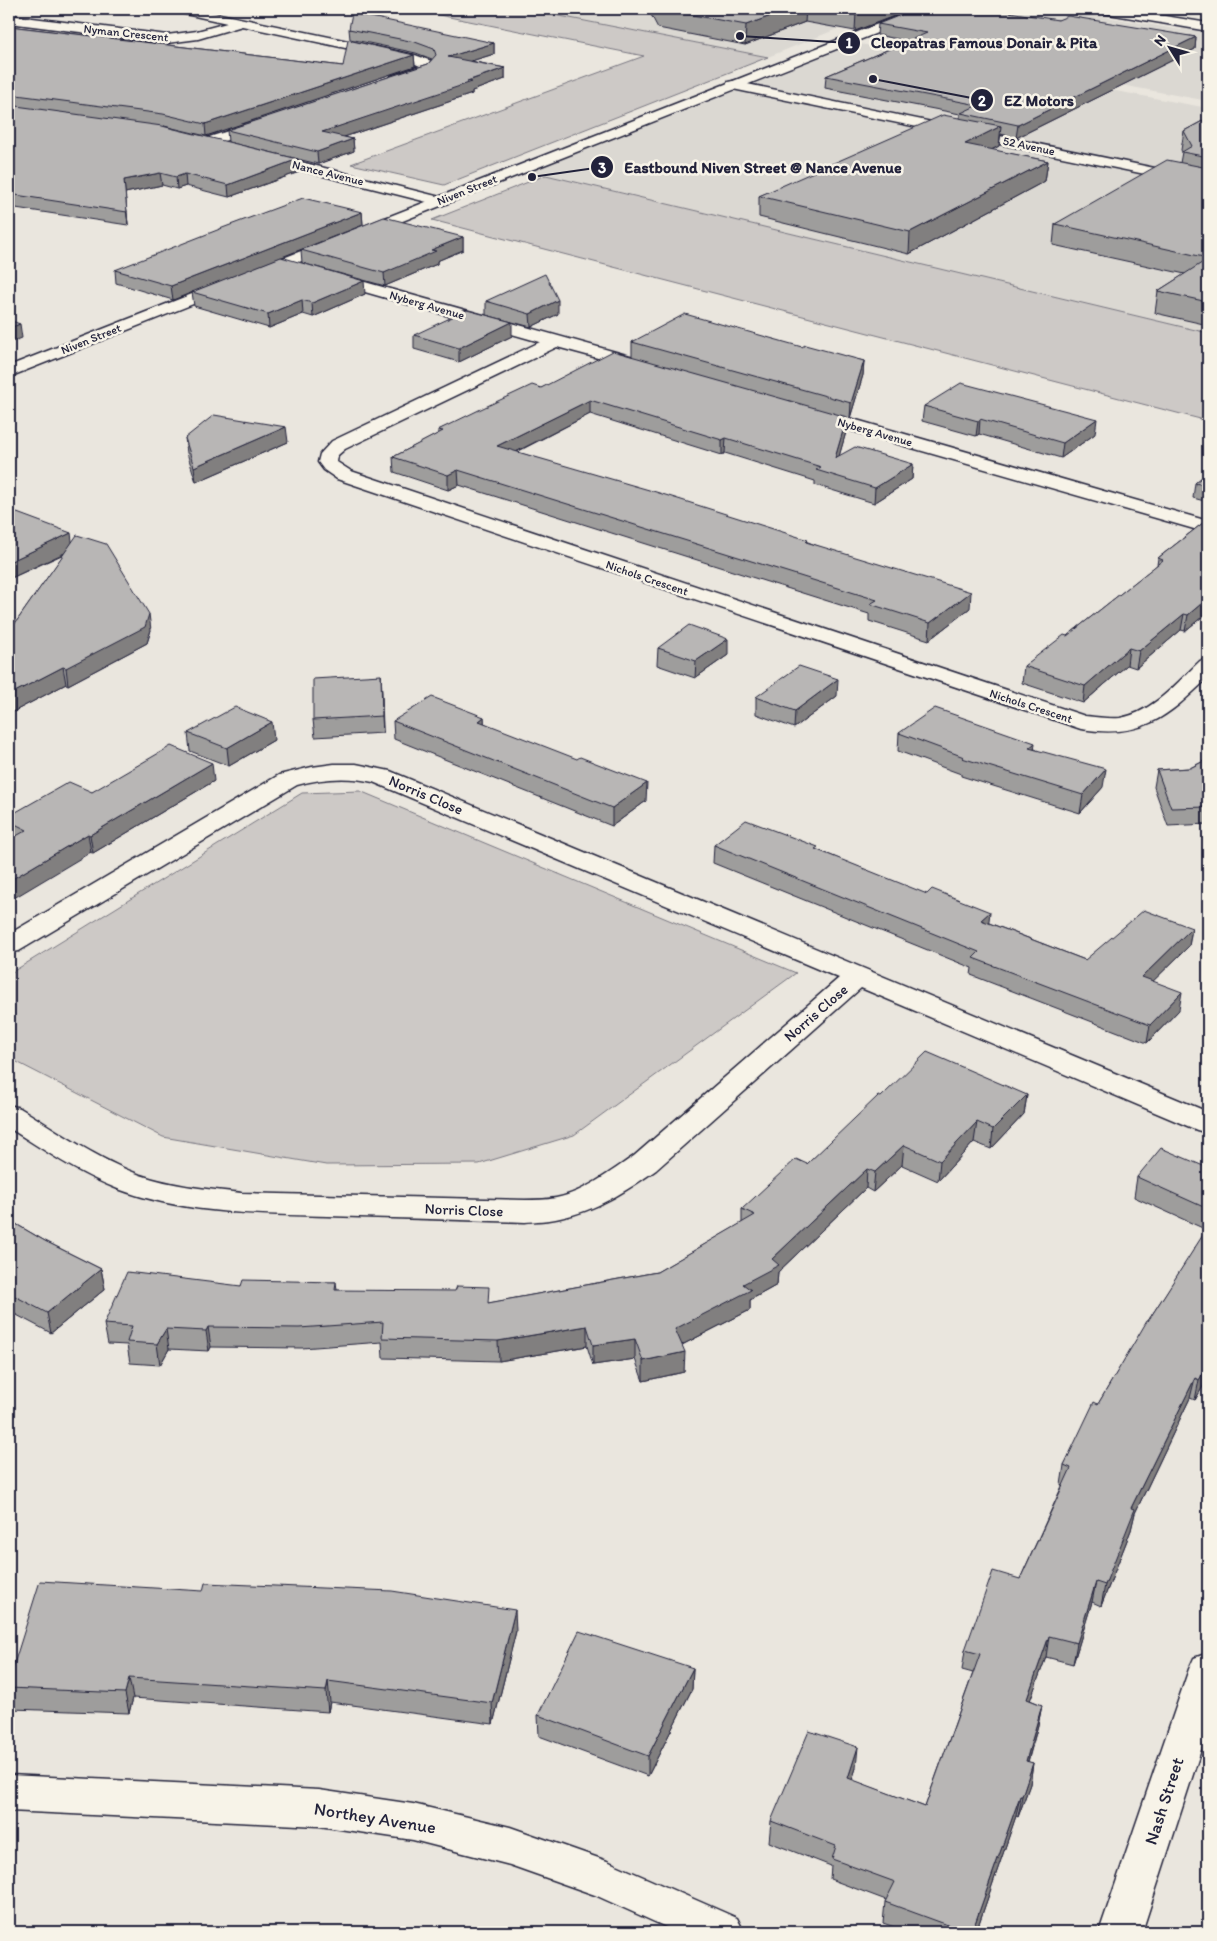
<svg xmlns="http://www.w3.org/2000/svg" width="1217" height="1941" viewBox="0 0 1217 1941" font-family="Itim,sans-serif">
<style>
.built{fill:#dbd8d2}
.green{fill:#cdc9c6;stroke:#787680}
.lines{fill:none;stroke-linecap:round;stroke-linejoin:round}
.street-casing{stroke:#22223b;stroke-width:3}
.secondary-casing{stroke:#22223b;stroke-width:3}
.street{fill:#f7f3e8;fill-rule:evenodd}
.secondary{fill:#f7f3e8;fill-rule:evenodd}
.wall{fill:#9e9d9c;stroke:#22223b}
.shaded-wall{fill:#817f7f;stroke:#22223b}
.building{fill:#b8b6b5;stroke:#22223b}
.labels{text-anchor:middle;stroke-width:5;stroke-linejoin:round;paint-order:stroke}
.far-street-label{font-size:12px;fill:#22223b;stroke:#f7f3e8}
.street-label{font-size:15px;fill:#22223b;stroke:#f7f3e8}
.near-street-label{font-size:18px;fill:#22223b;stroke:#f7f3e8}
.leader{fill:none;stroke:#22223b;stroke-width:2}
.callout-dot{fill:#22223b;stroke:#f7f3e8;stroke-width:2}
.mark-label{font-size:15px;text-anchor:middle;font-weight:bold;fill:#fff}
.callout-label{font-size:16px;text-anchor:middle;font-weight:bold;fill:#22223b;stroke:#f7f3e8;stroke-width:5;stroke-linejoin:round;paint-order:stroke}
</style>
<rect width="100%" height="100%" fill="#eae6de"/>
<filter id="ink" filterUnits="userSpaceOnUse"><feTurbulence type="fractalNoise" baseFrequency=".02" numOctaves="2"/><feDisplacementMap in="SourceGraphic" scale="10" xChannelSelector="R" yChannelSelector="G"/><feConvolveMatrix kernelMatrix="1 2 1 2 8 2 1 2 1" color-interpolation-filters="sRGB"/></filter>
<g filter="url(#ink)">
<path class="built" d="M524,9H886L768,57Z
M958,9H1061L1181,30L1182,27L1208,31V101L878,40Z
M844,41L1208,108V333L521,169Z"/>
<path class="green" d="M409,9H524L768,57L444,185L351,164L644,56Z
M546,175L1208,333V421L432,220Z
M360,791L796,973L574,1135L479,1164L326,1165L163,1137L9,1058V974L302,793Z"/>
<g class="lines">
<defs>
<path id="street" d="M174,9H196L415,55L434,62L435,65L428,73L396,83L390,79L391,76L420,66L411,62L242,26L198,39L167,43L9,23V15L167,35L197,31L227,23L176,12Z
M1097,9H1122L1208,23V31L1103,13Z
M733,81L1208,179V187L728,88L726,85L728,82Z
M263,120L268,121L270,124L268,127L208,146L201,142L203,139Z
M261,152L444,198L446,201L444,204L439,205L256,159L254,156L256,153Z
M329,272L648,361L651,365L648,369L642,370L557,347L345,449L338,455L337,462L351,471L1085,716C1097,717 1109,719 1120,718C1152,713 1178,682 1200,661L1208,659V678C1166,718 1142,739 1081,729L337,479L324,470L318,462L320,454L332,441L540,342L323,280L321,277L323,274Z
M811,407L1208,521V533L804,417L802,413L804,409Z
M334,764H356L390,771L1208,1112V1133L1197,1130L861,988L656,1170C626,1191 596,1211 560,1218C548,1221 536,1221 525,1222C459,1220 393,1218 328,1216C257,1214 185,1214 118,1189C79,1174 44,1150 9,1128V1105L20,1108C59,1132 97,1159 140,1175C172,1186 207,1189 241,1193L525,1200C535,1200 546,1200 556,1198C585,1192 610,1172 634,1156L839,978L373,782C347,776 322,778 297,785L19,951L9,953V934L279,775L312,767Z"/>
<path id="secondary" d="M916,9H932L930,12L9,377V366Z
M1208,1653V1728L1142,1932H1099L1189,1669L1194,1658Z
M9,1775L319,1790L413,1804L510,1827L607,1861L737,1918L744,1932H677L595,1895L510,1865L413,1840L319,1826L9,1811Z"/>
</defs>
<use href="#street" class="street-casing"/>
<use href="#secondary" class="secondary-casing"/>
<use href="#street" class="street"/>
<use href="#secondary" class="secondary"/>
</g>
<path class="wall" d="M648,9H912L855,31L805,22L745,45L658,28Z
M1058,20L1196,37L1195,49L1016,138L1001,134L999,146L992,150L1048,161L1045,181L909,254L759,217V196L960,118V114L825,88L826,76L908,41L877,35L878,24Z
M9,26L343,66L414,55L415,66L206,136L164,126L299,172L229,197L186,186L177,189L162,185L125,193L128,225L9,207Z
M349,29L494,43V54L471,61L505,68V79L472,91V94L344,137L353,139L354,151L318,164L228,142L227,130L428,64L432,59L416,53L350,39Z
M1208,118V325L1155,313L1158,291L1185,274L1053,245L1055,224L1180,163L1182,152L1181,150L1184,131Z
M362,212L363,225L173,300L116,283L115,270Z
M463,237V250L437,261V264L385,286L302,263L301,250Z
M192,292L365,294L313,317L303,314L269,328L194,306Z
M486,301L558,314L531,327L486,315Z
M414,335L512,336L459,362L414,349Z
M632,342L802,347L864,361L863,375L850,418L847,417L846,432L839,456L913,464L912,479L874,503L815,485V481L725,453L722,455L590,414L517,452L808,542L970,608L929,640L869,621V614L459,485L448,490L394,472L393,457L438,434V430L541,388L632,356Z
M924,406L1095,434L1061,458L979,434L976,436L922,421Z
M185,438L288,442L196,482L187,453Z
M1208,472V502L1193,498L1195,483Z
M1208,519V612L1185,631L1181,630L1136,668L1127,665L1083,703L1022,683L1024,666L1067,636L1157,565L1158,558Z
M72,542L151,630L147,643L68,685L66,684L9,714V632L64,554L9,579Z
M658,648L728,655L695,678L657,665Z
M381,675L383,733L315,737L313,720Z
M837,696L794,728L756,714V697Z
M484,717V723L646,801L612,826L394,739L393,721Z
M188,733L274,740L229,766L190,751Z
M899,733L1035,749L1103,787L1080,813L961,776V774L898,751Z
M1208,759V824L1168,826L1154,787L1157,770L1190,768Z
M214,781L93,853L11,838L9,837V816L92,792Z
M714,845L818,850L989,923L1085,960L1192,928L1189,946L1153,981L1179,1010L1147,1043L971,975L972,968L713,863Z
M1027,1095L1024,1114L991,1149L974,1142L938,1181L902,1165L873,1192L866,1188L778,1272L777,1285L750,1300V1310L682,1345L684,1372L643,1381L635,1359L593,1365L587,1346L499,1361L383,1358L382,1342L302,1348L211,1347L209,1351L169,1349L160,1365L130,1363L127,1345L108,1344L104,1324L241,1286L336,1282L337,1290L489,1303L657,1272L742,1223V1209L807,1164L881,1097Z
M1208,1168V1378L1195,1400L1190,1398L1135,1513L1131,1530L1101,1606L1092,1602L1073,1664L1046,1657L1030,1700L1042,1705L1038,1725L1028,1762L1033,1763L1030,1784L1018,1817L1016,1816L976,1932H908L883,1923L885,1902L886,1900L830,1879L831,1866L769,1842L771,1821L856,1768L852,1780L925,1807L973,1673L962,1670L965,1650L1020,1579L1062,1486L1061,1485L1064,1465L1098,1404L1148,1321L1207,1230L1134,1197L1137,1177Z
M9,1220L45,1241L101,1269L105,1289L51,1333L9,1311Z
M516,1631L493,1724L330,1702L328,1712L133,1698L129,1713L11,1709L9,1699V1680Z
M693,1668L692,1689L648,1776L539,1736L538,1715Z"/>
<path class="shaded-wall" d="M790,9H806L805,22L745,45L746,25Z
M863,9H912L855,31L856,12Z
M1196,37L1195,49L1016,138L1018,125Z
M494,43V54L448,68V57Z
M414,55L415,66L206,136L205,124Z
M505,68V79L472,91V94L323,144L322,132Z
M1001,126L999,146L963,164L965,144Z
M353,139L354,151L318,164L317,152Z
M298,159L299,172L229,197L228,185Z
M1048,161L1045,181L909,254L910,232Z
M160,173L162,185L125,193L128,225L124,180Z
M185,174L186,186L177,189L176,177Z
M362,212L363,225L173,300L171,286Z
M463,237V250L437,261V264L385,286L384,273L431,250Z
M364,281L365,294L313,317L312,303Z
M302,300L303,314L269,328L268,314Z
M558,300V314L531,327L530,314Z
M512,322V336L459,362V348Z
M20,324L22,338L9,343V328Z
M864,361L863,375L850,418L851,403Z
M590,400V414L498,461L497,446Z
M847,417L846,432L834,474L835,458Z
M980,419L979,434L976,436L978,421Z
M1097,419L1095,434L1061,458L1063,443Z
M286,427L288,442L196,482L194,467Z
M726,438L725,453L722,455V440Z
M913,464L912,479L874,503L875,488Z
M458,470L459,485L448,490V475Z
M71,533L73,549L9,579V562Z
M971,592L970,608L929,640L930,623Z
M1208,598V612L1185,631L1188,615Z
M149,614L151,630L147,643L68,685L66,668Z
M1184,614L1181,630L1136,668L1139,651Z
M728,639V655L695,678L696,661Z
M1129,648L1127,665L1083,703L1085,686Z
M63,667L66,684L9,714V695Z
M381,675L382,692L383,733L382,716Z
M838,679L837,696L794,728L795,711Z
M484,717L485,735L479,721Z
M272,722L274,740L229,766L227,748Z
M1035,743L1033,760L1029,748Z
M212,763L214,781L93,853L90,835Z
M1106,769L1103,787L1080,813L1083,795Z
M647,783L646,801L612,826V808Z
M88,834L91,852L9,901V881Z
M990,912L988,929L981,920Z
M1192,928L1189,946L1139,995L1142,977Z
M1182,992L1179,1010L1147,1043L1150,1025Z
M1027,1095L1024,1114L991,1149L993,1129Z
M977,1122L974,1142L938,1181L940,1161Z
M904,1145L902,1165L873,1192L875,1172Z
M867,1169L866,1188L778,1272L777,1285L750,1300V1310L674,1349L675,1329L743,1284L772,1259Z
M101,1269L105,1289L51,1333L47,1313Z
M587,1326V1346L499,1361L498,1341Z
M208,1327L211,1347L209,1351L206,1331Z
M166,1329L169,1349L160,1365L157,1344Z
M635,1339V1359L593,1365V1345Z
M685,1352L684,1372L643,1381V1361Z
M1208,1365V1378L1195,1400L1199,1380Z
M1195,1378L1190,1398L1135,1513L1131,1530L1101,1606L1105,1585L1131,1508Z
M1096,1582L1092,1602L1073,1664L1077,1643Z
M515,1610L516,1631L493,1724L492,1703Z
M1049,1636L1046,1657L1023,1720L1027,1699Z
M693,1668L692,1689L648,1776V1756Z
M129,1678L133,1698L129,1713L125,1693Z
M328,1681L330,1702L328,1712L326,1691Z
M1042,1705L1038,1725L1022,1782L1026,1761Z
M858,1747L856,1768L846,1799L848,1778Z
M1033,1763L1030,1784L1018,1817L1022,1796Z
M1020,1796L1016,1816L976,1932H972Z"/>
<path class="building" d="M660,9H790L746,25Z
M840,9H863L856,12Z
M916,9H991L1058,20L1068,16L1196,37L1018,125L961,113L978,105L826,76L927,33L878,24Z
M352,13L494,43L448,57L505,68L467,81L472,82L322,132L353,139L317,152L227,130L428,64L436,55L434,49L415,42L349,29Z
M9,26L343,66L348,40L414,55L205,124L163,114L9,94Z
M9,105L162,126L298,159L228,185L185,174L176,177L160,173L124,180L127,212L9,194Z
M943,115L1001,126L965,144L1048,161L910,232L759,196Z
M1208,118V157L1182,152L1192,146L1184,131Z
M1167,160L1208,168V258L1055,224Z
M303,198L362,212L171,286L115,270L225,227Z
M384,217L463,237L431,250L436,251L384,273L301,250Z
M281,257L364,281L312,303L302,300L268,314L192,292Z
M1208,259V302L1158,291Z
M545,274L558,300L530,314L486,301Z
M467,310L512,322L459,348L414,335Z
M685,314L802,347L805,345L864,361L851,403L632,342Z
M9,320L20,324L9,328Z
M613,351L847,417L835,458L855,447L913,464L875,488L816,470L821,467L726,438L722,440L590,400L497,446L656,492L808,540L806,542L971,592L930,623L870,604L877,600L458,470L448,475L393,457L443,431L438,430L483,408L532,385L541,388Z
M961,383L1097,419L1063,443L980,419L978,421L924,406Z
M214,415L286,427L194,467L185,438Z
M1208,472V486L1195,483Z
M9,510L71,533L9,562Z
M1208,519V598L1188,615L1184,614L1139,651L1129,648L1085,686L1024,666L1064,635L1067,636L1163,560L1158,558Z
M77,535L106,544L149,614L145,627L66,668L63,667L9,695V632Z
M689,625L728,639L696,661L658,648Z
M799,666L838,679L795,711L756,697Z
M381,675L382,716L313,720V679Z
M432,697L484,717L479,721L577,759L580,757L647,783L612,808L393,721Z
M235,707L272,722L227,748L188,733Z
M935,708L1035,743L1029,748L1106,769L1083,795L962,758L964,757L899,733Z
M171,746L212,763L90,835L88,834L9,881V840L27,830L9,821V816L69,782L92,792Z
M1208,759V807L1171,808L1157,770L1190,768Z
M746,820L818,847L815,849L927,894L932,889L990,912L981,920L1085,960L1144,910L1192,928L1142,977L1182,992L1150,1025L973,958L979,952L714,845Z
M927,1052L1027,1095L993,1129L977,1122L940,1161L904,1145L875,1172L867,1169L772,1259L779,1265L743,1284L751,1290L675,1329L685,1352L643,1361L635,1339L593,1345L587,1326L498,1341L382,1338L383,1322L299,1328L208,1327L206,1331L166,1329L157,1344L127,1342L132,1326L104,1324L127,1272L241,1286L243,1280L336,1282L335,1290L455,1291L457,1286L489,1287L488,1303L657,1272L755,1215L742,1209L796,1159L807,1164L878,1096L881,1097Z
M1161,1148L1208,1168V1209L1137,1177Z
M9,1220L45,1241L101,1269L47,1313L9,1293Z
M1208,1227V1365L1199,1380L1195,1378L1131,1508L1135,1509L1105,1585L1096,1582L1077,1643L1049,1636L1027,1699L1042,1705L1026,1761L1033,1763L1022,1796H1020L972,1932H967L885,1902L895,1882L832,1859L836,1846L771,1821L809,1731L858,1747L848,1778L925,1807L980,1654L965,1650L993,1571L1020,1579L1071,1468L1064,1465L1094,1402L1098,1404L1147,1321H1148Z
M40,1581L203,1591L205,1583L392,1591L515,1610L492,1703L328,1681L326,1691L129,1678L125,1693L9,1688V1680Z
M579,1631L693,1668L648,1756L538,1715Z"/>
</g>
<g class="labels">
<g class="far-street-label">
<text transform="translate(126 33) rotate(6)" y="4">Nyman Crescent</text>
<text transform="translate(1029 146) rotate(12)" y="4">52 Avenue</text>
<text transform="translate(328 173) rotate(14)" y="4">Nance Avenue</text>
<text transform="translate(467 190) rotate(-22)" y="4">Niven Street</text>
<text transform="translate(427 305) rotate(16)" y="4">Nyberg Avenue</text>
<text transform="translate(91 339) rotate(-22)" y="4">Niven Street</text>
<text transform="translate(875 432) rotate(16)" y="4">Nyberg Avenue</text>
<text transform="translate(647 578) rotate(19)" y="4">Nichols Crescent</text>
<text transform="translate(1031 706) rotate(18)" y="4">Nichols Crescent</text>
</g>
<g class="street-label">
<text transform="translate(426 795) rotate(23)" y="5">Norris Close</text>
<text transform="translate(816 1013) rotate(-41)" y="5">Norris Close</text>
<text transform="translate(464 1210) rotate(2)" y="5">Norris Close</text>
</g>
<g class="near-street-label">
<text transform="translate(1164 1801) rotate(-72)" y="6">Nash Street</text>
<text transform="translate(375 1818) rotate(9)" y="6">Northey Avenue</text>
</g>
</g>
<path class="leader" d="M740 36L849 43M873 79L982 100M532 177L602 167"/>
<g class="callout-dot">
<circle cx="740" cy="36" r="5"/>
<circle cx="873" cy="79" r="5"/>
<circle cx="532" cy="177" r="5"/>
<circle cx="849" cy="43" r="12"/>
<circle cx="982" cy="100" r="12"/>
<circle cx="602" cy="167" r="12"/>
</g>
<g class="mark-label">
<text x="849" y="48">1</text>
<text x="982" y="106">2</text>
<text x="602" y="173">3</text>
</g>
<g class="callout-label">
<text x="984" y="48">Cleopatras Famous Donair &amp; Pita</text>
<text x="1039" y="106">EZ Motors</text>
<text x="763" y="173">Eastbound Niven Street @ Nance Avenue</text>
</g>
<rect width="1217" height="1941" fill="none" stroke="#f7f3e8" stroke-width="30"/>
<rect x="15" y="15" width="1187" height="1911" fill="none" stroke="#22223b" stroke-width="2" filter="url(#ink)"/>
<g transform="translate(1170 48) rotate(307)" stroke="#f7f3e8" stroke-width="4" paint-order="stroke">
<path d="M0-4L9 19L0 12L-9 19Z" fill="#22223b"/>
<text y="-8" font-size="14" font-weight="bold" text-anchor="middle" fill="#22223b">N</text>
</g>
</svg>
